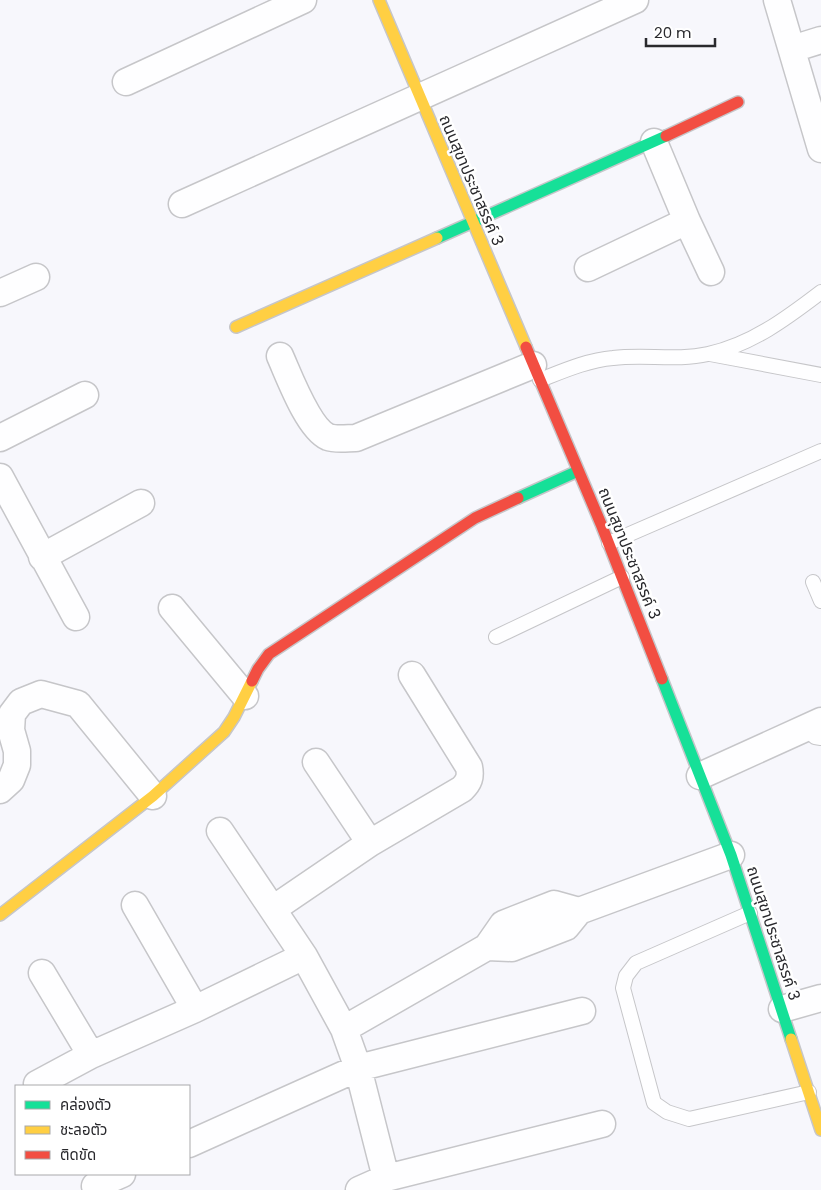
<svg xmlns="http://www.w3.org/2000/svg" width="821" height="1190" viewBox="0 0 821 1190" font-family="Poppins,'Noto Sans Thai',sans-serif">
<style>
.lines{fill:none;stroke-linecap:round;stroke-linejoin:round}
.lane-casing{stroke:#c6c6c9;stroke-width:16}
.street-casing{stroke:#c6c6c9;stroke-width:29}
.fast-casing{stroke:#c6c6c9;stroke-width:14}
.slow-casing{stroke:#c6c6c9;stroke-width:14}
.jam-casing{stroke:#c6c6c9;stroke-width:14}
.lane{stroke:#fefeff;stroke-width:14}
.street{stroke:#fefeff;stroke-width:26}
.fast{stroke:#16e098;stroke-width:11}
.slow{stroke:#ffcf43;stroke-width:11}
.jam{stroke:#f24e42;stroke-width:11}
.labels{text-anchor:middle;stroke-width:5;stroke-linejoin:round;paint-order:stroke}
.street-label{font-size:16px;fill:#29292d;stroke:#fff}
</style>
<rect width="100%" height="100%" fill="#f7f7fc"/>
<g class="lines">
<defs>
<path id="lane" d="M710,354L821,375
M540,380C563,371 588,360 613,358C645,354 676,361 708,354C751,345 787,318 821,292
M609,543L821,451
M813,582L821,601
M496,637L622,577
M806,728L815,737L821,738
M750,913L636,963L626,976L623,988L654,1103L667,1112L689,1119L809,1092"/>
<path id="street" d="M777,0L821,149
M792,49L821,40
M126,82L303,0
M654,142L687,221L711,272
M182,204L635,0
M588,268L687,221
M0,293L36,277
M280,356C289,376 308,428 328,437C336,440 348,438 356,438L533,365
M0,438L85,395
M0,477L76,617
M42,557L141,503
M172,608L245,696
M316,762L370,843
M700,776L821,721
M0,790L11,780L17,765V751L11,730L12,714L21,702L41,694L78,704L153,796
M220,831L304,956L344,1029L358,1068L386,1178
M135,905L195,1009
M273,909L370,843L462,789C469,782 471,777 469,767L412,675
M487,947L512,948L566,927L579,911L731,855
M42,973L91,1055
M782,1009L821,998
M344,1029L487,947L503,924L554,904L579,911
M37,1084L91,1055L195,1009L304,956
M189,1144L358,1068L582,1011
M95,1186L122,1174
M359,1190L386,1178L602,1124"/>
<path id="fast" d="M437,238L666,136
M518,498L578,471
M662,679L731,855L791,1039"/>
<path id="slow" d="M379,0L526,347
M236,327L437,238
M0,915L153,796L224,732L234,717L252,681
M791,1039L821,1130"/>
<path id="jam" d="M666,136L738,102
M526,347L601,524L662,679
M252,681L258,669L269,654L475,518L518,498"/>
</defs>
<use href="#lane" class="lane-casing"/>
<use href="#street" class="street-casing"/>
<use href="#fast" class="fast-casing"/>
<use href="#slow" class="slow-casing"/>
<use href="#jam" class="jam-casing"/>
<use href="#lane" class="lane"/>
<use href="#street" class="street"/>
<use href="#fast" class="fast"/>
<use href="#slow" class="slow"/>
<use href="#jam" class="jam"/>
</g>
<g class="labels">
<g class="street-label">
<text transform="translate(472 180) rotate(67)" y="6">ถนนสุขาประชาสรรค์ 3</text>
<text transform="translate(630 553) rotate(68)" y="6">ถนนสุขาประชาสรรค์ 3</text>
<text transform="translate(774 933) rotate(72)" y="6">ถนนสุขาประชาสรรค์ 3</text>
</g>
</g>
<rect x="15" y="1085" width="175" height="90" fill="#ffffff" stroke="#a9a9ab"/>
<rect x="25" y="1101" width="25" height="8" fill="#16e098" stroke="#a9a9ab"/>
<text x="60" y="1110" font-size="15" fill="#29292d">คล่องตัว</text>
<rect x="25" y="1126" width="25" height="8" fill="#ffcf43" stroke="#a9a9ab"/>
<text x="60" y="1135" font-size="15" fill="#29292d">ชะลอตัว</text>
<rect x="25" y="1151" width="25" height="8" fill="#f24e42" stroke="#a9a9ab"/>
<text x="60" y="1160" font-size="15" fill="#29292d">ติดขัด</text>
<path d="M646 38v8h69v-8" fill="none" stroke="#29292d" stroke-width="2.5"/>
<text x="654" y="38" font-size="15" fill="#29292d" stroke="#ffffff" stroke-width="4" paint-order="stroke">20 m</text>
</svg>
